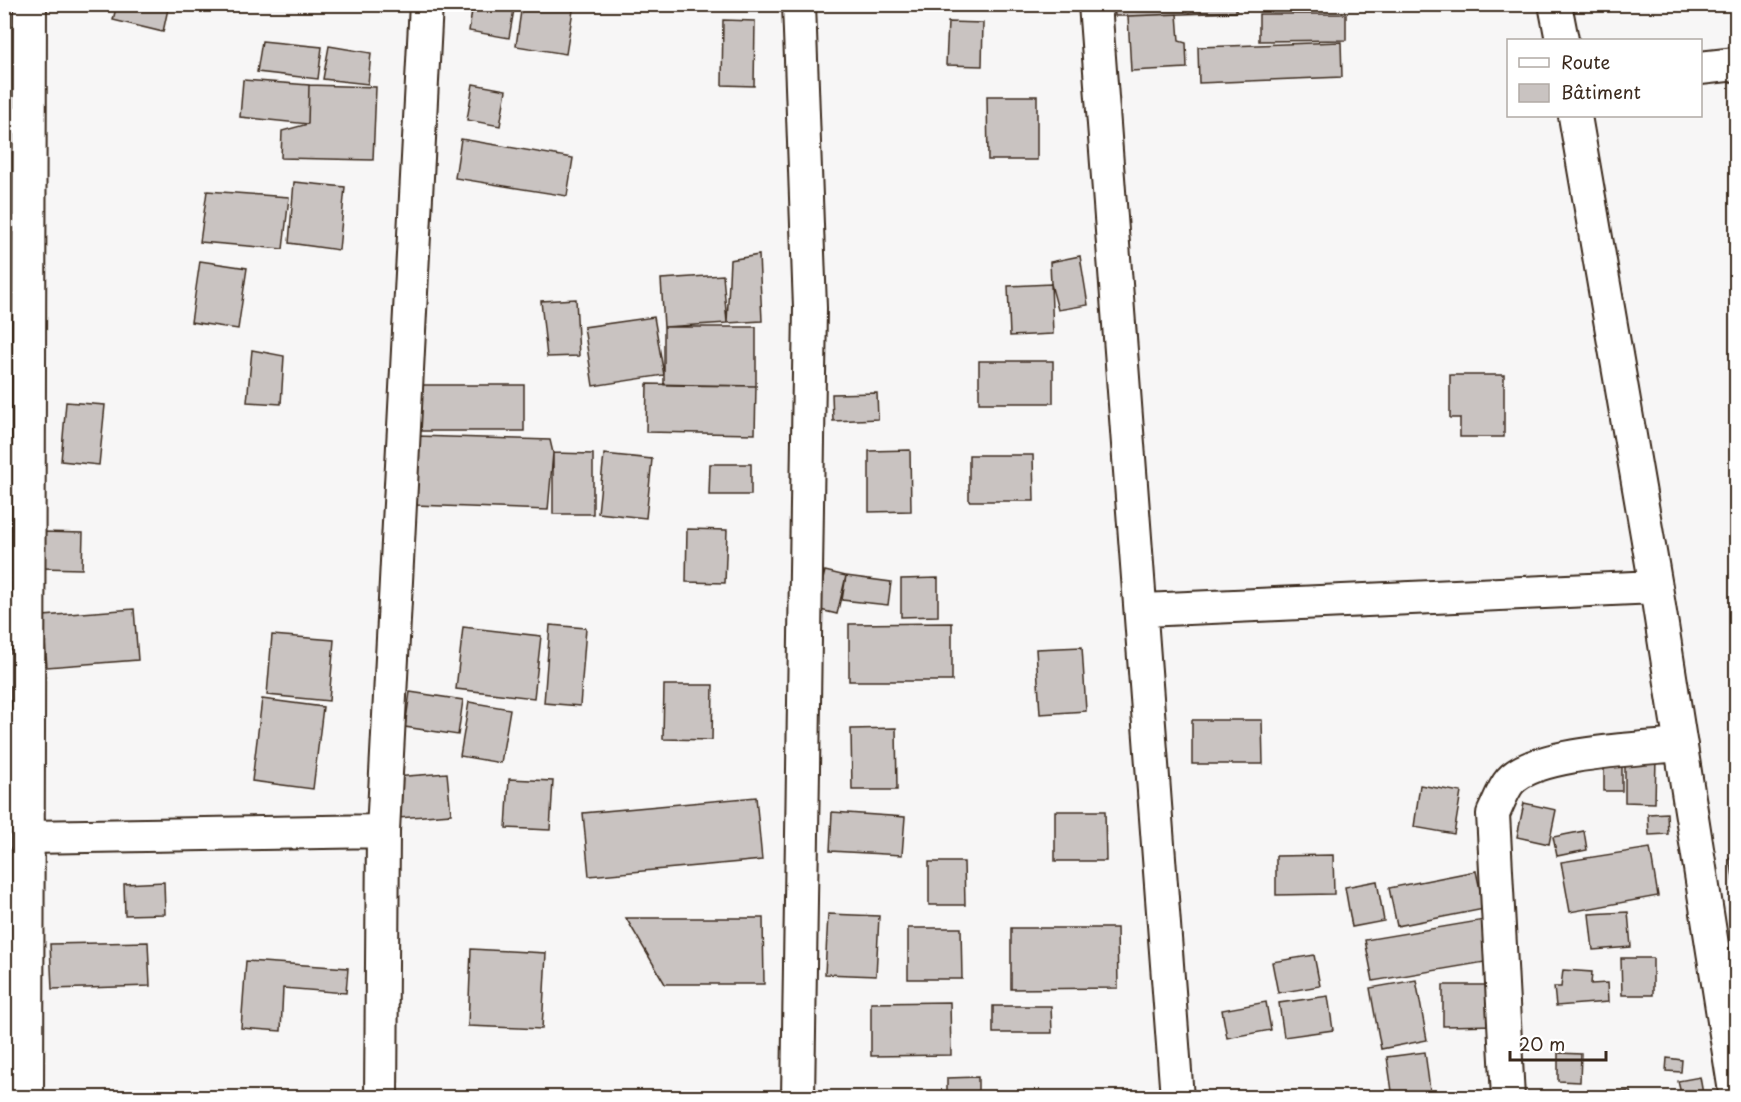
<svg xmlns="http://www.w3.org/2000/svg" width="1741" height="1102" viewBox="0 0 1741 1102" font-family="'Playpen Sans',sans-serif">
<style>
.building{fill:#c9c3c1;stroke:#3b2a1e;stroke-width:1.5}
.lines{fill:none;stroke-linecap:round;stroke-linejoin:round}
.minor-casing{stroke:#3b2a1e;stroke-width:36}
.minor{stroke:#fff;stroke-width:32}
</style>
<rect width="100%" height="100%" fill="#f7f6f6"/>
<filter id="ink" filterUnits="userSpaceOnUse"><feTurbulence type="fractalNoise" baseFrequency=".0167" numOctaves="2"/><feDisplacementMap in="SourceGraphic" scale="12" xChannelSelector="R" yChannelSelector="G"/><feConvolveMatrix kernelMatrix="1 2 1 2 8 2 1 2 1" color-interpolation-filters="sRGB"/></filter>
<g filter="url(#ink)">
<path class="building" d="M117,4H169L163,32L113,20Z
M473,4H515L509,38L469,31Z
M522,4H574L566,54L516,46Z
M1114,4H1236V12L1128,16H1115Z
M1177,14L1179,41L1186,43L1187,68L1131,71L1128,16Z
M1259,14H1346V40L1259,41Z
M723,20L755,21L754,86L722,85Z
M948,22L983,23L982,66L946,65Z
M262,41L322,47L318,79L257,72Z
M1341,42L1342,77L1199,83L1198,47Z
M329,46L371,53L368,84L323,79Z
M243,80L309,85L308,124L240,117Z
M473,84L506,90L500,126L467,120Z
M309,85L376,87L373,160L281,158L282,131L308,124Z
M987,96H1037V160H988Z
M461,139L573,158L567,196L455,178Z
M294,182L345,187L339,250L289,243Z
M207,191L289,197L283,249L200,242Z
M759,255L762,321L727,323L730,260Z
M1080,256L1088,305L1058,310L1051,284L1050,262Z
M200,261L247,268L238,329L191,322Z
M723,275L727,323L664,327L661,279Z
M1051,284L1053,334L1010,336L1008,286Z
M576,299L579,356L547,357L541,301Z
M654,317L664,375L593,386L584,327Z
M664,327H756V386L664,385Z
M252,350L284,356L281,404L247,402Z
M979,361H1053V403H979Z
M1450,375H1504V437H1460V418H1450Z
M647,384L756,386L755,434L646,432Z
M419,385H524V431H419Z
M877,393L878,419L833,421L832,394Z
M66,402L105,405L99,465L61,461Z
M417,436L550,440L553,453L548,510L415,505Z
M910,450L911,511L869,512V451Z
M553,453L593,454V514H553Z
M604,454L652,459L646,518L598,513Z
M969,455H1033L1034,501H969Z
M710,464H751V495H709Z
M687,529L727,530L725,583L686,582Z
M41,532L83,533L82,569L40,568Z
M825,571L846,576L837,614L816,609Z
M846,576L891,582L888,605L842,600Z
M938,578V616L901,617V579Z
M134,609L138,660L47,667L43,616Z
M952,623V681H849V624Z
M550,625L586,628L580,706L544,703Z
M463,627L541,636L534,698L456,689Z
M272,635L334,640L329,701L267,695Z
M1082,647L1086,711L1040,714L1036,649Z
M664,685H713L712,740L663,739Z
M410,692L463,700L458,735L405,727Z
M262,699L323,707L313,789L252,781Z
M469,702L510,709L501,763L460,756Z
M1192,720H1262L1263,764H1192Z
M896,728L897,790H852L851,729Z
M1625,756L1656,757L1655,803L1625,802Z
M1604,757H1622V791H1604Z
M447,773L451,814L398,818L394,777Z
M509,779L553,781L550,830L506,828Z
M1420,785L1461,792L1454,834L1414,827Z
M756,797L762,860L589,876L583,813Z
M1524,803L1556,810L1549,844L1517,837Z
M1055,811H1105L1106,861H1055Z
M832,812L905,817L902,855L830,851Z
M1667,813L1668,834L1649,835L1648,814Z
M1584,831L1587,850L1557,856L1553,837Z
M1650,848L1658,896L1570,912L1561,862Z
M1333,855L1334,894L1276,895V856Z
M1736,857V897L1730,858Z
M929,862H964L965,905H929Z
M1476,871L1484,909L1397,926L1389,888Z
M1377,881L1384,921L1352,927L1345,887Z
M164,882L165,914L125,915L124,884Z
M1628,912L1631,947L1593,950L1589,914Z
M828,914L879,916L876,976L825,974Z
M626,918H763L764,984H665Z
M1484,920L1491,961L1373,981L1365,940Z
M908,928H961L962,979H908Z
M1011,928H1117L1118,988L1011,989Z
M148,942L150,986L52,989L50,944Z
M471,949L546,953L542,1029L468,1026Z
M1314,955L1320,986L1278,993L1272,962Z
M1621,958H1653V995H1622Z
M246,961L348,968L346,993L283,988L281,1031L241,1028Z
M1563,970L1592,972L1591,984L1607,983L1608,1002L1556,1006L1554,987H1561Z
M1416,980L1427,1040L1381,1049L1370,988Z
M1443,985H1496L1497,1025L1443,1026Z
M1328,996L1333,1030L1284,1037L1279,1003Z
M950,1002L951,1055L871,1056V1003Z
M1266,1002L1271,1030L1227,1038L1222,1010Z
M993,1006H1051L1052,1033H993Z
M1425,1052L1431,1098H1393L1387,1057Z
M1558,1053L1581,1054L1580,1082L1558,1081Z
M1667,1058L1682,1060L1681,1072L1666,1071Z
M978,1077V1098H947V1078Z
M1700,1077L1703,1094L1682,1098L1678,1081Z
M1631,1091L1632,1098H1577V1095Z"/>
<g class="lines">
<defs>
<path id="minor" d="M1095,4L1177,1098
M1555,4L1562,40
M1700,68L1736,64
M1575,116L1656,587L1736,1098
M1143,610L1656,587
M28,837L383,831
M27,1098L30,4
M381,1098L383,831L426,4
M798,1098L810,308L799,4
M1508,1098L1493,814C1498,804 1503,789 1510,781C1535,752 1641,749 1681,745"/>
</defs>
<use href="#minor" class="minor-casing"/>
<use href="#minor" class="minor"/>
</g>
</g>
<rect width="1741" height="1102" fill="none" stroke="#fff" stroke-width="24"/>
<rect x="12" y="12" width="1717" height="1078" fill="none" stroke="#3b2a1e" stroke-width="2" filter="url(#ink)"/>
<rect x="1507" y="39" width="195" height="78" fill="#ffffff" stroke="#b1aaa5" stroke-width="1.5"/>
<rect x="1519" y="58" width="30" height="9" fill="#ffffff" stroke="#b1aaa5" stroke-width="1.5"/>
<text x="1561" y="69" font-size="18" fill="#3b2a1e">Route</text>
<rect x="1519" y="84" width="30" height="18" fill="#c9c3c1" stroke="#b1aaa5" stroke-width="1.5"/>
<text x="1561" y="99" font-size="18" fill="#3b2a1e">Bâtiment</text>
<path d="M1510 1051v9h96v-9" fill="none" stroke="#3b2a1e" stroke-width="3"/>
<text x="1519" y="1051" font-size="18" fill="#3b2a1e" stroke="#ffffff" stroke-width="4.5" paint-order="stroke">20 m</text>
</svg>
